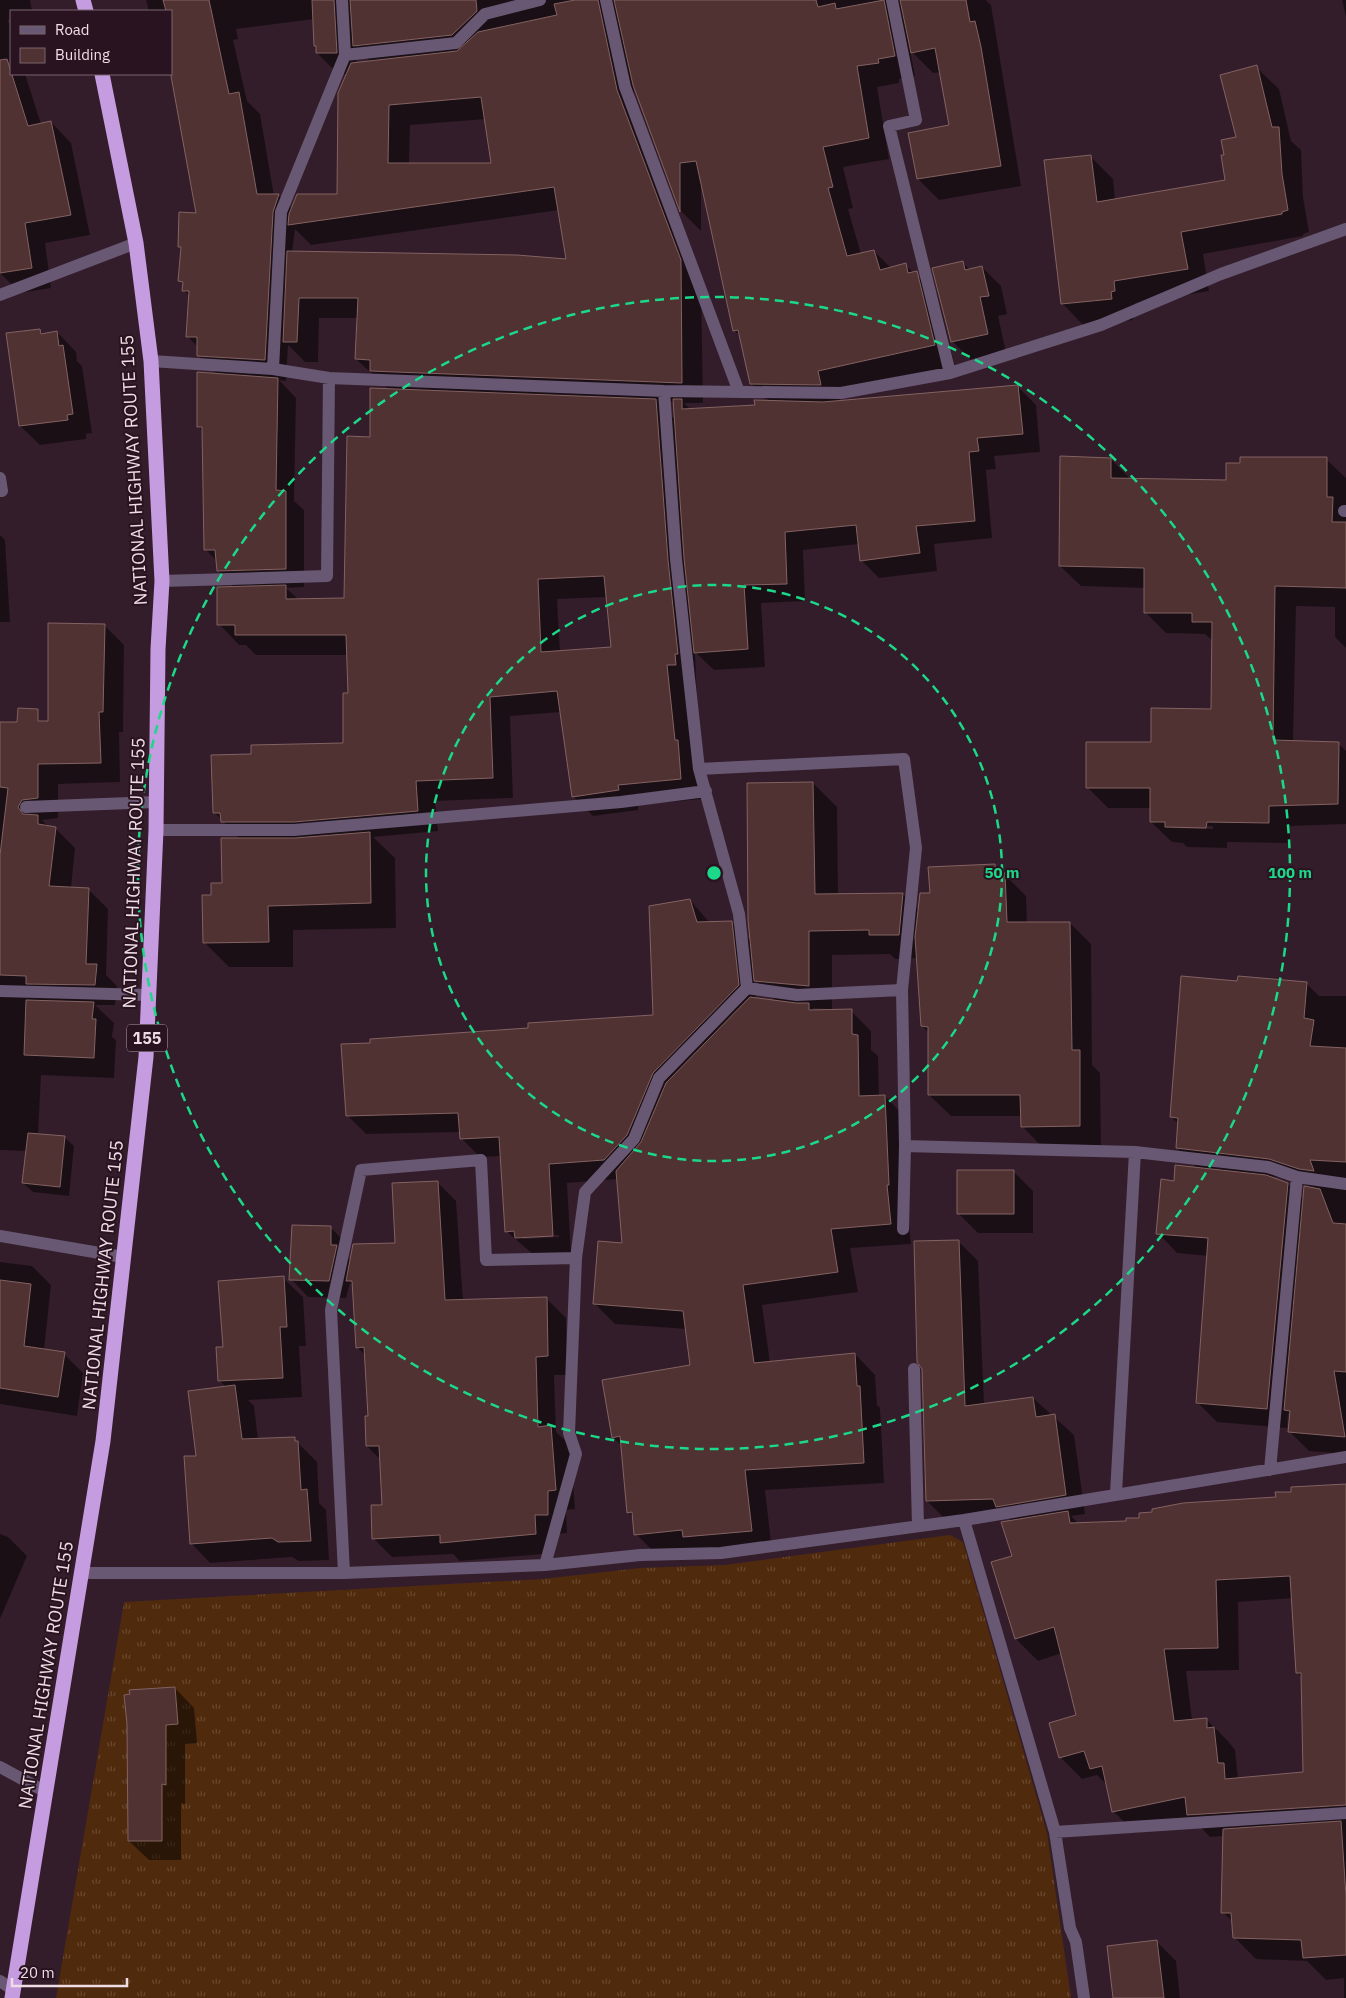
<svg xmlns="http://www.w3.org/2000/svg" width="1346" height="1998" viewBox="0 0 1346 1998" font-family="'IBM Plex Sans',sans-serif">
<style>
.grass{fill:url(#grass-tufts)}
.shadow{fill:#0007;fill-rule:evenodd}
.building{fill:#4f3231;stroke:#836262;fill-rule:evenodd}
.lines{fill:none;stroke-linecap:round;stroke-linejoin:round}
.street{stroke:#685873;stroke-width:12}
.highway{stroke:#c69ce1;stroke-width:15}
.ring{fill:none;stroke:#1bd988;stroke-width:2.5;stroke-dasharray:9 6}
.labels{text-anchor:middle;stroke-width:4;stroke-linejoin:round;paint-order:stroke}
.shield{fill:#2a1320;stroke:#b3a0aa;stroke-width:1}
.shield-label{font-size:16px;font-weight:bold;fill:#eedde5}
.street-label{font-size:18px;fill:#eedde5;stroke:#2a1320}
.centre{fill:#1bd988;stroke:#2a1320;stroke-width:2.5}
.ring-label{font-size:15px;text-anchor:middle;font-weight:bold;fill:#1bd988;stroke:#2a1320;stroke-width:4;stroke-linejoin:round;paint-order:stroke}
</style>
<defs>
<pattern id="grass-tufts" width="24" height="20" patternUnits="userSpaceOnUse" patternTransform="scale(1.25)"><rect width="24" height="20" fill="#502a0c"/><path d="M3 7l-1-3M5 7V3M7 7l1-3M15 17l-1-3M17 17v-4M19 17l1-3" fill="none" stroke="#6a482f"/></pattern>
</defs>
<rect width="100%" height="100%" fill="#341d2a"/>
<path class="grass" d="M950,1535L963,1542L1047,1833L1071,1998H56L124,1602L543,1579L640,1568L725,1565Z"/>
<path class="shadow" d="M0,0H30L32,11H11V19L8,20L11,29V74H25L41,124L51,122L71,143L90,235L45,243L51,288L20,293L0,273Z
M146,0H986L991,5L1021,186L939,200L918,179L951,126L941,72L933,73L910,50L915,76L899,79V83L877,87L889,159L843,167L853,208L848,209L861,254L874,251L891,268L905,265L937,294L955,366L839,391L840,402L1018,387L1036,405L1040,452L994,456L996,469L986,470L992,538L934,544L937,571L879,578L861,560L859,544L803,550L805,601L761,603L765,667L714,670L695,652L701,799L638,805V810L593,816L573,796L561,712L510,716L513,798L435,801L438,831L373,837L395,858L396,928L293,930V967H229L204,942L212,896L223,884L240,839L214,812L252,755L344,744L349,695L348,655H256L246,645H239L219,624L235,588L218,571L217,561L205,549L204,432L198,427L218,375L198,355V347L187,336L190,296L183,290L184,285L180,281L182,249L179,246L197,214L171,11H149ZM314,19L315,46L317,53L338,74H348L338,196L292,209L279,196H274L260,114L247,101L233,40L238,39L236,29ZM356,47L370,62L356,63ZM632,80L681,211L701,231V182L734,330L741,337L751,383L770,402L756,406L691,410L684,403H703L701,282L637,111ZM486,119L492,164H409L410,125ZM559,210L568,260L292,253L295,229L311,245ZM319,318H358L356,359L390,390L371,438L346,600H299L286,588L304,587V510L294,501L296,398L279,380L286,381L288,345L305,362H318ZM658,402H674L675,420ZM607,597L612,648L560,652L557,599Z
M1342,0H1346V17Z
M1256,67L1279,89L1291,141L1301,150L1303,197L1309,232L1303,234V236L1203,254L1209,291L1135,303L1136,313L1133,314V320L1084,326L1062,303L1091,157L1113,179L1115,200L1227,181L1225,156L1238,138Z
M963,263L970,270L982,267L1001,286L1007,314L998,316L1006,352L971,360L952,341Z
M40,330L44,334L57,332L76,352L77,361L82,366L92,433L86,434V439L40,445L20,426Z
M1111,459L1131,480L1227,481L1326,459L1346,478V648L1335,637V607L1296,606L1293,742L1339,744L1346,751V824L1290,826V843L1227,842V848L1187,847L1183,843L1172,842L1151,822V808H1108L1087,787L1152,743L1212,710L1213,641L1205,634L1166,633L1145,612V588L1081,586L1060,566ZM1171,826H1213V829L1171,828Z
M0,535L5,540L10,622H0Z
M104,625L124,645L123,732H119L120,782L58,784V818L42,820L49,827L55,828L75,848L71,888L88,889L108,909L106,975L117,986L115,1005H95L114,1023L112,1037L116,1040L114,1078L41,1075L38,1135L64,1137L74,1146L69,1196L33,1192L23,1183L27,1151L0,1150V723L49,722Z
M813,783L837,807L838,895L903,894L919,911L932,894L995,865L1026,896L1027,923H1070L1091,944L1092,1065L1100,1073L1101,1147L1043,1148L1022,1126V1116H951L929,1095V1033L922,1026L918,958L895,959L890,954L832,955V1011H851L871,1031V1050L878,1056L879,1097L885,1096L905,1117L907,1205L911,1244L850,1248L858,1292L762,1305L770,1363L855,1354L875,1375L877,1405L880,1408L884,1483L765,1490L772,1551L656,1554L636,1534L634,1518L628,1512L622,1446L613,1437L691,1366L687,1329L615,1324L594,1303L623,1245L618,1179L567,1183L571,1255L535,1256L506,1231L501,1156L480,1157L461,1138L460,1132L366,1134L347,1115L529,1030L654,1016L690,900L710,923L731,922L752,942ZM754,979L777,1002L756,999ZM812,1008L828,1009V1011H816ZM559,1235V1237L523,1239V1236Z
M1238,983H1306L1319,996H1346V1454L1309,1451L1290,1432L1291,1416L1288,1413L1287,1428L1217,1422L1198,1403L1208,1256L1177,1253L1158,1233L1176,1182L1198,1169L1177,1148L1179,1124L1171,1117ZM1268,1176L1290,1178L1320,1190L1304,1200L1288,1184Z
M1013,1171L1033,1191V1233H978L959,1214Z
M437,1182L456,1201L463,1301L547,1299L566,1318L567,1375H554L556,1432L570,1445L575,1509L566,1510L567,1533L553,1534L554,1553L460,1561L453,1554L392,1557L373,1538L384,1506L381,1460L367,1446L369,1417L366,1356L357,1347L354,1287L350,1283L346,1298L308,1297L291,1279L330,1227L348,1245V1258L351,1261L396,1244Z
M958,1241L978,1261L984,1405L1033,1398L1074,1435L1085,1514L1071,1516L1079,1524L1128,1522L1346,1485V1998H1344V1978L1326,1980L1307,1961L1256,1959L1234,1937L1233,1922L1223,1912L1224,1836L1210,1837L1195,1821L1135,1833L1113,1811L1108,1786L1097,1775L1082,1779L1060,1757L1078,1716L1062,1653L1038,1661L1016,1639L1012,1522L1009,1518L946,1520L927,1501ZM1293,1598L1297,1673L1303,1678L1304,1774L1238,1779L1235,1750L1228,1741L1206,1719L1192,1720L1186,1671L1239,1670L1238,1602Z
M0,1262L32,1266L51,1285L44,1350L64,1354L83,1373L77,1416L0,1404Z
M283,1278L303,1297L306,1346H299L302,1397L248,1400L254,1406L258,1440L294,1439L317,1462L319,1503L326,1510L329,1560L299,1561L292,1557L210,1563L191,1543L197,1457L226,1387L219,1380L224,1348Z
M0,1534L8,1537L27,1556L0,1619Z
M175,1688L194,1708L197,1743L185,1744V1804L181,1803V1860H149L129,1841Z
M1157,1942L1176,1961L1180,1998H1114Z"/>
<path class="building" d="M163,0H209L229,94L239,92L257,194H279L273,212L265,360L197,356V337H186L189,291H182L183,282L178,281L181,247H178L179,212L196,213L171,76V11H166Z
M312,0H334L337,53H316V46H314Z
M350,0H476L477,11L452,35L353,46Z
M575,0H598L617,90L681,260L682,383L370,371V360L355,359L358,298H299L297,342H283L287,251L517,255L566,259L554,187L288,225L289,214L297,194H337L338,93L351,63L457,51L478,32L557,15L554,4ZM481,97L491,163H388L389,105Z
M614,0H816L818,7L835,3L836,9L884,0L895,56L878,59L879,63L857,66L869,138L823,147L833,187L828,188L847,256L874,250L880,270L906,263L908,273L917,271L935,345L818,371L821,385L750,384L738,330L733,331L696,161L680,163V212L633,85Z
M900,0H966L970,22L975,21L981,47L1001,166L917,179L908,133L949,125L935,48L911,53Z
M7,59L28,126L51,121L71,215L25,223L32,268L0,273V60Z
M1257,65L1272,127H1279L1282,174L1288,210L1282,212V214L1181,232L1188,269L1114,281L1115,291L1111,292L1112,299L1061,304L1044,160L1091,155L1097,202L1225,180L1221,155H1224L1221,140L1236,137L1220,75Z
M963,261L965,270L982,266L989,296L980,297L988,334L951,342L932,268Z
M40,329L41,334L57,331L59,346L63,345L73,414L67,415L68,420L19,426L6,333Z
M197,372L278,378L276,490L286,491V569L217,571L215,550H204L202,427H197Z
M1018,385L1023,434L977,438L979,451L969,452L975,521L916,526L920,553L860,561L856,525L785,532L787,584L744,585L748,649L694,653L684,558L673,399H682V409L755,405L754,400L823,402Z
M370,388L656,399L668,560L678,654H675L676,665H667L675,740H678L681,779L618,785L619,790L572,797L557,691L490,697L493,778L416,781L418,811L294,822H221L220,813H213L211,755L251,754V745L343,743V693H348L346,635H235V625H217V587L286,585V599L344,598L347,436L370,437ZM604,576L611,647L541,652L538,579Z
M1060,456L1111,458V478L1226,480V463H1240V457H1327V497H1333L1332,522H1346V588L1275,586L1273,740L1339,742L1338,804L1269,806V823L1207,822L1206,828L1165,827V822H1150V788H1086V742H1151V708L1211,709L1212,622H1192V613H1144V568L1059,566Z
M48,623L105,624L103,712H99L101,763L38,764V798L22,800L18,807L23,814L38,815V824L56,827L49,886L89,888L86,964H97L95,985L26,984V976L0,975V855L8,788L0,787V722H17L18,708L38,709V721H48Z
M813,782L815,894L903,893L899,935H869V930L809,931V986L754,981L748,920L747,783Z
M370,832L371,903L268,906L269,942L203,943L202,895H211V883H222L221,838H295Z
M995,864L996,873H1005L1007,922H1070L1072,1050H1080V1126L1021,1127L1020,1095H928V1027L921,1026L915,937L920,893H930L928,867Z
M690,899L697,922L732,921L739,985L653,1073L627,1135L604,1160L549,1164L553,1236L515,1238L514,1231L505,1232L499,1137L460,1139L458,1113L346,1116L341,1044L370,1043V1039L528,1028V1023L653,1015L649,906Z
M1181,976L1237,981L1238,976L1307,982L1304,1018L1314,1020L1310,1046L1346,1048V1162L1310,1160L1314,1171L1299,1169L1269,1159L1176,1148L1178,1118L1170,1117Z
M750,997L796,1003H809V1010L852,1009V1034L858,1035L859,1096L885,1095L889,1185H887L891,1224L831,1229L838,1272L743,1285L754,1363L855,1353L857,1386H860L864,1463L745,1470L752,1531L683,1537L682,1530L634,1535L632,1512L627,1513L620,1436L612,1438L602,1380L690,1365L683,1311L593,1304L598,1241L622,1243L616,1171L641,1142L666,1083Z
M26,1000L94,1002L92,1019H96L94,1058L24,1055Z
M28,1133L65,1136L60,1187L22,1183Z
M1175,1165L1266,1175L1288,1183L1267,1409L1196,1403L1208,1238L1156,1234L1161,1179L1174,1181Z
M957,1170H1014V1214H957Z
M438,1181L445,1300L547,1297L548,1356L536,1357L538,1427L551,1425L556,1490L548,1491V1515H535L536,1534L440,1543V1535L372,1539L371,1505H382L379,1446H366L365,1416H368L364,1347L356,1348L352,1281H346L353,1244L395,1243L392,1183Z
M1304,1186L1320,1189L1333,1223L1346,1224V1372L1334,1371L1345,1437L1288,1432L1290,1411L1284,1410Z
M292,1225L331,1226V1245H337L329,1281L289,1280Z
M959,1240L965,1406L1033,1397L1036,1417L1055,1414L1066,1495L996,1507L993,1499L926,1501L922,1369L917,1362L914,1241Z
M284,1276L287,1327H280L283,1378L218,1381L216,1347H223L218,1281Z
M0,1280L31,1284L24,1346L65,1352L58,1397L0,1388Z
M235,1385L242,1439L295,1437V1441H298L301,1490L307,1489L311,1541L278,1542L272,1538L190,1544L184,1456H196L188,1391Z
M1346,1484V1805L1187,1815L1185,1797L1112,1812L1102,1766L1090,1769L1084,1751L1059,1758L1049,1723L1076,1715L1054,1627L1015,1639L991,1562L1012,1556L1001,1522L1068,1511L1070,1523L1126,1521V1518H1139V1513L1152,1512V1509L1183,1503L1276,1497L1275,1492H1291V1487ZM1290,1576L1296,1673H1301L1303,1772L1225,1779L1224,1763H1218L1214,1727L1207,1728V1718L1174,1721L1164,1649L1218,1648L1216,1580Z
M175,1687L178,1724L166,1725V1785L162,1784V1841H128L127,1724L124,1695L130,1694L129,1690Z
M1341,1821L1346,1896V1955L1303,1958L1301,1940L1233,1938L1231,1913H1221L1223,1829Z
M1157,1940L1164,1998H1113L1107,1946Z"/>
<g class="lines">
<path class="street" d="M606,0L625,87L739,392
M892,0L916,120L889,126L950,373
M345,55L456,43L485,14L540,0
M0,295L136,243
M151,361L273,369L329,378L664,391L841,393L950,373L1101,325L1221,274L1346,229
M273,369L281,212L345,55L342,0
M0,478L2,491H0
M1344,511H1346
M162,581L327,576L329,378
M699,769L904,759L916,848L902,990L905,1146L1135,1152L1268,1167L1297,1177L1346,1184
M26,807L156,802
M156,830H294L621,802L706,791
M747,988L797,995L902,990
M0,991L149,995
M903,1229L905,1146
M0,1236L123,1257
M914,1369L918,1526
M1270,1470L1297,1177
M1116,1493L1135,1152
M964,1520L1055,1832L1070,1928L1076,1942L1084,1998
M545,1565L576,1454L569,1433L576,1258L585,1192L634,1139L659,1078L747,988L739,914L699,769L676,559L664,391
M83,1573H344L545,1565L640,1555L721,1553L964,1520L1346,1457
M344,1573L331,1310L361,1170L481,1160L486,1260L576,1258
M0,1767L46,1792
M1055,1832L1346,1813
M0,1981L12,1989"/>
<path class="highway" d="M83,0L86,11
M12,1998L103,1441L146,1057L156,830L158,649L162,581L151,361L136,243L102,74"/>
</g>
<g class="ring">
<circle cx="714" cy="873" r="288"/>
<circle cx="714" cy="873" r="576"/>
</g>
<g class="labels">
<rect class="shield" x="127" y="1024.5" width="40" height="27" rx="4"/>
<g class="shield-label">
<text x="147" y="1044">155</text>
</g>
<g class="street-label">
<text transform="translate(134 470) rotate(-93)" y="6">NATIONAL HIGHWAY ROUTE 155</text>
<text transform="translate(134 873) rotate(-88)" y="6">NATIONAL HIGHWAY ROUTE 155</text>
<text transform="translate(103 1275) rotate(-84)" y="6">NATIONAL HIGHWAY ROUTE 155</text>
<text transform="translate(46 1675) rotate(-81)" y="6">NATIONAL HIGHWAY ROUTE 155</text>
</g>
</g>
<circle cx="714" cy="873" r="8" class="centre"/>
<g class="ring-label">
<text x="1002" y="878">50 m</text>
<text x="1290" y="878">100 m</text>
</g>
<rect x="10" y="10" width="162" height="65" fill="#2a1320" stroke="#78646f"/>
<rect x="20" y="26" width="25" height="8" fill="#685873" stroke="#78646f"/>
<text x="55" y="35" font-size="15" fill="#eedde5">Road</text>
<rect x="20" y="48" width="25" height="15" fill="#4f3231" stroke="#78646f"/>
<text x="55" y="60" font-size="15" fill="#eedde5">Building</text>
<path d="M12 1978v8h115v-8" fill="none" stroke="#eedde5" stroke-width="2.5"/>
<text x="20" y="1978" font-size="15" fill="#eedde5" stroke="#2a1320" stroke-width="4" paint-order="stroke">20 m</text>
</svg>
